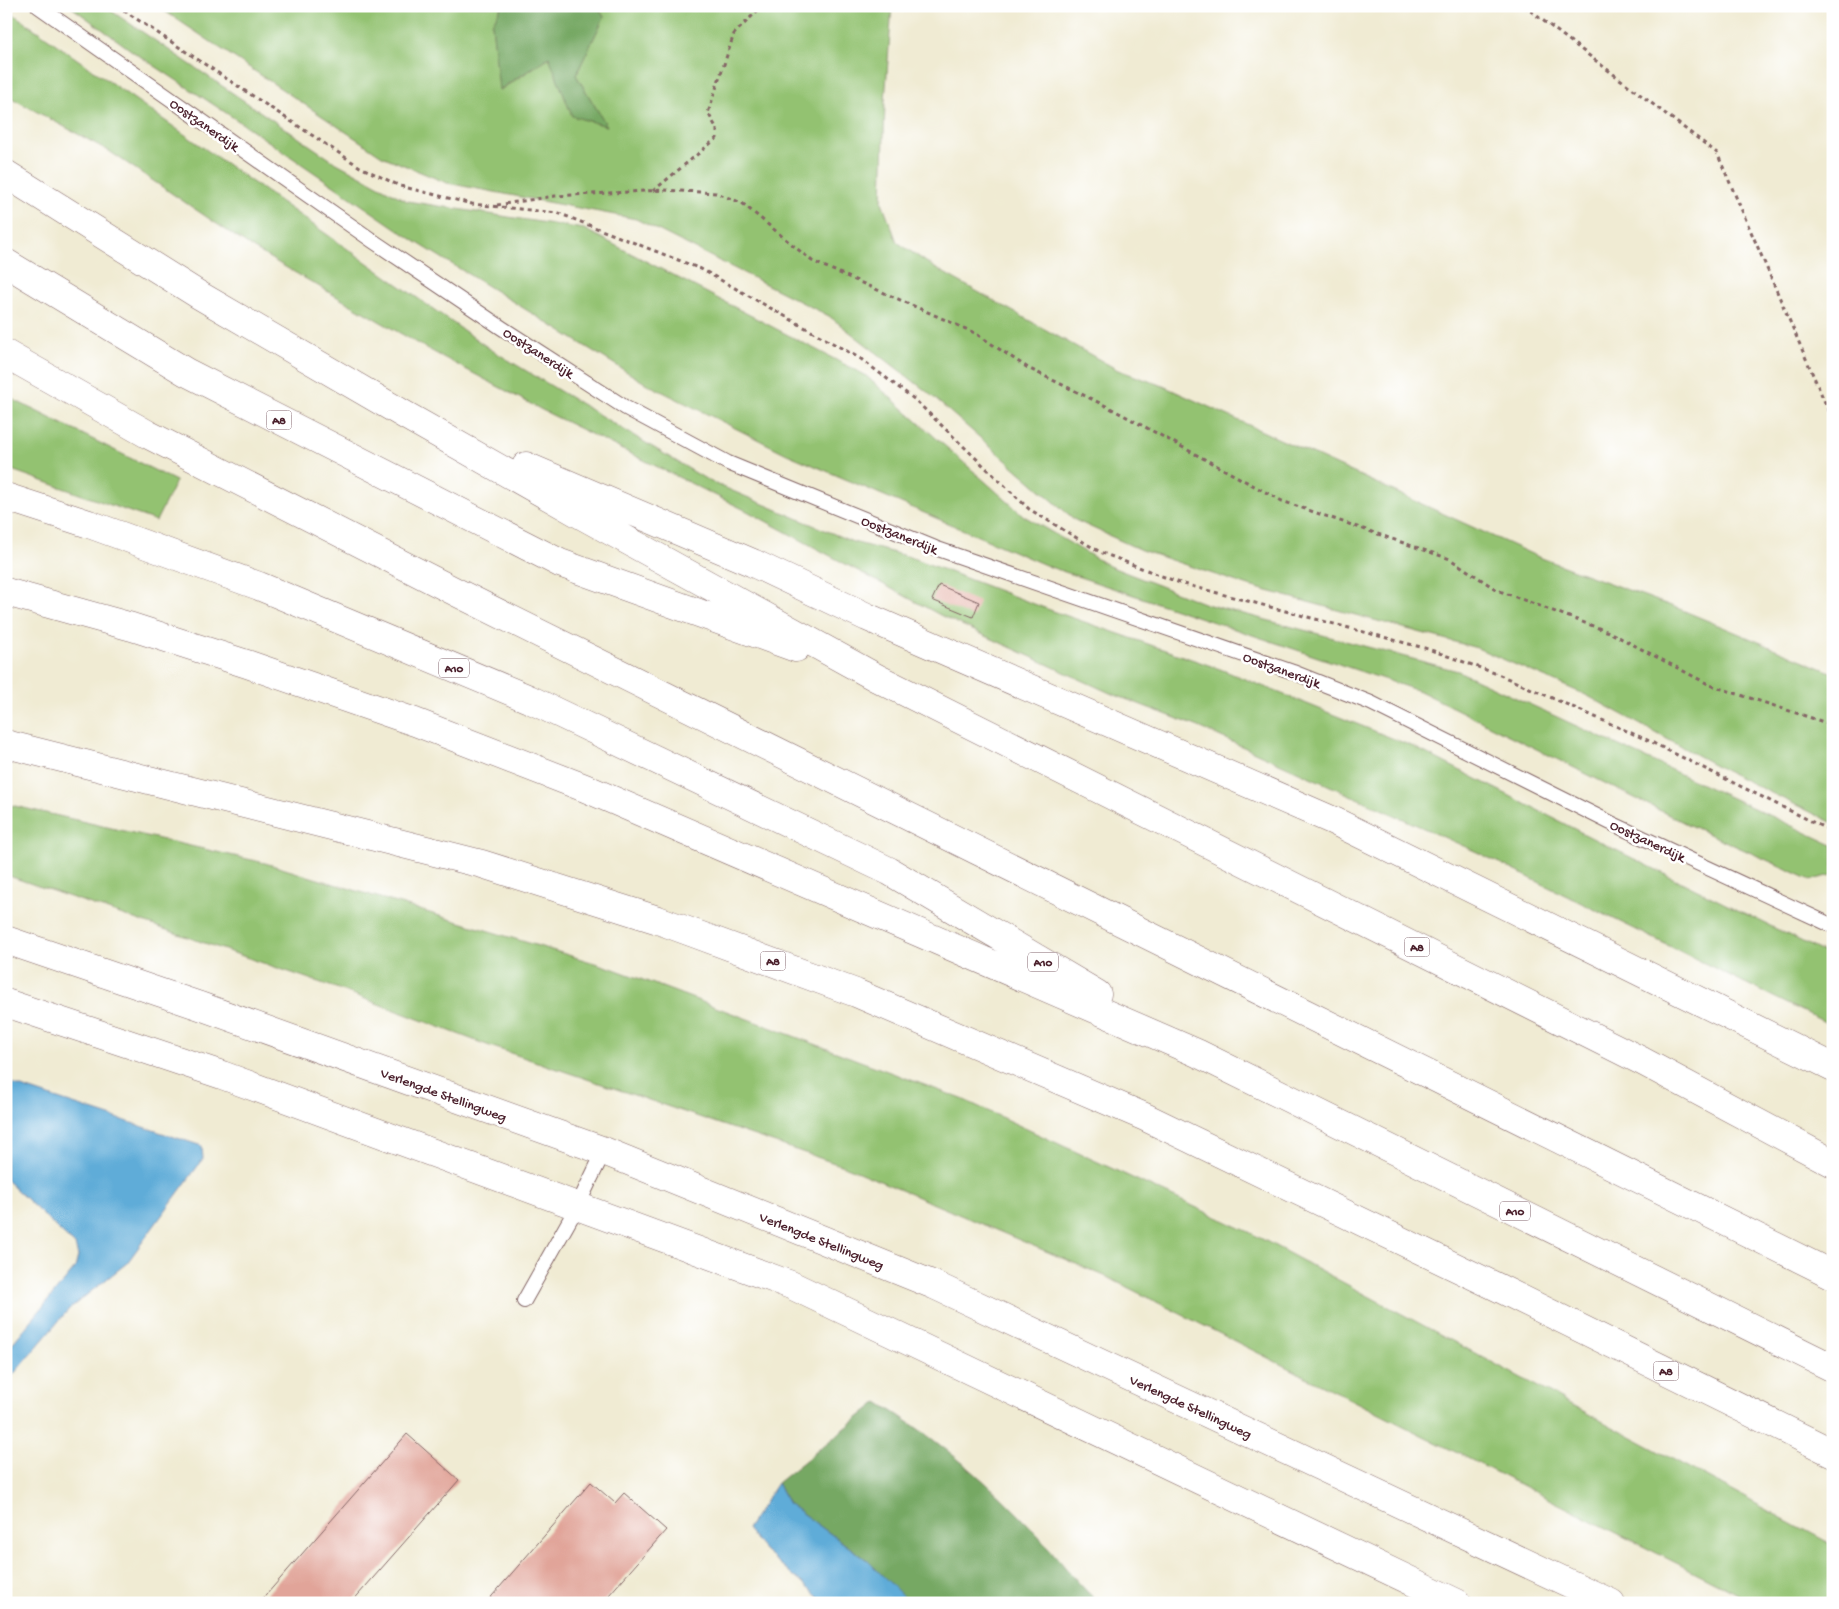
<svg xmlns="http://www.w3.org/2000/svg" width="1839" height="1609" viewBox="0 0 1839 1609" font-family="'Gochi Hand',sans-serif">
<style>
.green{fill:#93c271;stroke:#6e704e}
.forest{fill:#76a863;stroke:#606447}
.water{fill:#5eacd8;stroke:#546682}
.building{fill:#e1a499}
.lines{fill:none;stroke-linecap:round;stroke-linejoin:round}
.lane-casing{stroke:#846666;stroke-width:16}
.secondary-casing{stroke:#846666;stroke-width:29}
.highway-casing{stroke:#846666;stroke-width:29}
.path{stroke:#846666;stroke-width:3;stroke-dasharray:4 4;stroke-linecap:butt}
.lane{stroke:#fff;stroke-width:14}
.secondary{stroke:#fff;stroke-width:28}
.highway{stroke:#fff;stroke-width:28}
.labels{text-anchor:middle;stroke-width:5;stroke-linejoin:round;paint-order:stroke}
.shield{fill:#fff;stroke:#80626b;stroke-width:1}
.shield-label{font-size:12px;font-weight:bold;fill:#4a1f2b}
.street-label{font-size:14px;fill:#4a1f2b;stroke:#fff}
</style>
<rect width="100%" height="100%" fill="#fff"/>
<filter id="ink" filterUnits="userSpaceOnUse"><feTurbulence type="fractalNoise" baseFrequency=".02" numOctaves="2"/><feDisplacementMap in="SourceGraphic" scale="10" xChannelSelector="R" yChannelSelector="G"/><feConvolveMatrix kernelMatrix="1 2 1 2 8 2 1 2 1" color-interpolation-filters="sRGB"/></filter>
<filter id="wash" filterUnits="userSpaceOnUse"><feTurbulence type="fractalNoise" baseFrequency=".0096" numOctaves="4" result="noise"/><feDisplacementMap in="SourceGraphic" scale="20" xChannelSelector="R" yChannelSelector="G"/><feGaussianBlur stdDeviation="1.12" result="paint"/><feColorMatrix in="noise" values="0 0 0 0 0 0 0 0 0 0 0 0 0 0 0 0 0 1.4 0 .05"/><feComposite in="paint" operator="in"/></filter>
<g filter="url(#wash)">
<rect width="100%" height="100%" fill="#f0ebd3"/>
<path class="green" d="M70,6H104L333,161L407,201L584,229L865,375L1024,516L1109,566L1206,604L1458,671L1833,845V875L1811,880L1687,824L1422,692L1050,567L787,454L645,383L416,242L240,122L135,53Z
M157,6H502L492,24L500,90L550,57L572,116L607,126L576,75L604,17L597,6H892L885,101L882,202L897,242L935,268L1118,370L1163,386L1536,556L1682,610L1833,673V823L1724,770L1586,695L1477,648L1249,586L1141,550L1075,520L926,391L829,316L636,219L447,183L382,156Z
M6,9L490,349L709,481L853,542L910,557L1050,610L1220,669L1414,747L1600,842L1833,957V1026L1479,853L1199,727L1110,693L942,616L747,511L542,410L426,348L254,249L109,151L6,95Z
M6,396L176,481L156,521L6,468Z
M6,804L265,863L611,968L962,1099L1249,1232L1833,1545V1603H1756L1107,1277L849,1168L487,1045L336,988L6,875Z"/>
<path class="forest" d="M502,6H597L604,17L576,75L607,126L572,116L549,57L499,90L492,24Z
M878,1402C929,1434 975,1470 1017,1513C1046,1541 1069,1576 1099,1603H910L867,1560L789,1504L777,1483Z"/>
<path class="water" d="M6,1082L202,1146L203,1159L127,1263L69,1309L6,1383V1351L75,1268L78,1256L75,1245L6,1180Z
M777,1483L789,1504L867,1560L910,1603H825L764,1550L747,1529Z"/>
<g id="blocks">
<path class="building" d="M939,585L979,602L973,617L932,600Z
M407,1434L459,1480L351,1603H259Z
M591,1482L615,1503L624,1493L666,1530L602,1603H486Z"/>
</g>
</g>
<g filter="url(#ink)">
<use href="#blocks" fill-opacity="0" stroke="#846666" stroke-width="1"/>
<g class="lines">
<defs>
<path id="lane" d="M38,6L373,241L502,328L626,408L728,463L935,548L1293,672L1371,703L1611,823L1833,926
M524,1301L577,1207L604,1151"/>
<path id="secondary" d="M6,940L200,1006L604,1151L934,1285L1611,1603
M6,1003L222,1075L791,1285L1457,1603"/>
<path id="highway" d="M6,174L199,295L405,415L585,517L877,678L1642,1061L1833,1163
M6,263L186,372L560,563L796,648
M6,354L149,435L458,593L1833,1275
M526,466L753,563L867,617L1334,821L1833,1067
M6,497L89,524L259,586L529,699L889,871L1097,994
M6,592L132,627L247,664L415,722L585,788L1197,1053L1833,1368
M6,744L482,864L658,920L856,993L1145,1117L1499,1288L1833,1453"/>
</defs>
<use href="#lane" class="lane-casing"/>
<use href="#secondary" class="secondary-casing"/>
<use href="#highway" class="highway-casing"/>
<path class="path" d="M117,6L360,167L400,186L472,204L558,213L701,269L861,359L914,399L1029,509L1100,552L1180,583L1428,649L1500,675L1645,739L1833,832
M1524,6L1717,153L1833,421
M653,191L717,138V129L708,113L734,34L762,6
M497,205L555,196L664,190L716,193L742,203L812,261L975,333L1028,368L1110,408L1282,501L1450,559L1497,590L1609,632L1710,685L1833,725"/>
<use href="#lane" class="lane"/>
<use href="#secondary" class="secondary"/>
<use href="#highway" class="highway"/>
</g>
</g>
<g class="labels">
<g class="shield">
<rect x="266.5" y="410.5" width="25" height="19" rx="4"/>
<rect x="439" y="658.5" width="30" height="19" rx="4"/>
<rect x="1404.5" y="937.5" width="25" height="19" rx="4"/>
<rect x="760.5" y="951.5" width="25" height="19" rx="4"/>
<rect x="1028" y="952.5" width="30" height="19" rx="4"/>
<rect x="1500" y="1201.5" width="30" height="19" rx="4"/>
<rect x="1653.5" y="1361.5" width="25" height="19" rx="4"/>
</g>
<g class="shield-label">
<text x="279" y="424">A8</text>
<text x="454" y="672">A10</text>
<text x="1417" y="951">A8</text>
<text x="773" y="965">A8</text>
<text x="1043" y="966">A10</text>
<text x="1515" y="1215">A10</text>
<text x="1666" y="1375">A8</text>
</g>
<g class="street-label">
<text transform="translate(205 124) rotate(35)" y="5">Oostzanerdijk</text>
<text transform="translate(539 352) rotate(33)" y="5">Oostzanerdijk</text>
<text transform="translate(900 534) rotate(22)" y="5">Oostzanerdijk</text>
<text transform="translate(1282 669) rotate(20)" y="5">Oostzanerdijk</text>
<text transform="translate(1648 840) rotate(25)" y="5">Oostzanerdijk</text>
<text transform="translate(444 1094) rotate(20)" y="5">Verlengde Stellingweg</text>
<text transform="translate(822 1240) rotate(22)" y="5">Verlengde Stellingweg</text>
<text transform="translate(1191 1406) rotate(25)" y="5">Verlengde Stellingweg</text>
</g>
</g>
<rect width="1839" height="1609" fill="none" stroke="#fff" stroke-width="25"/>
</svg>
